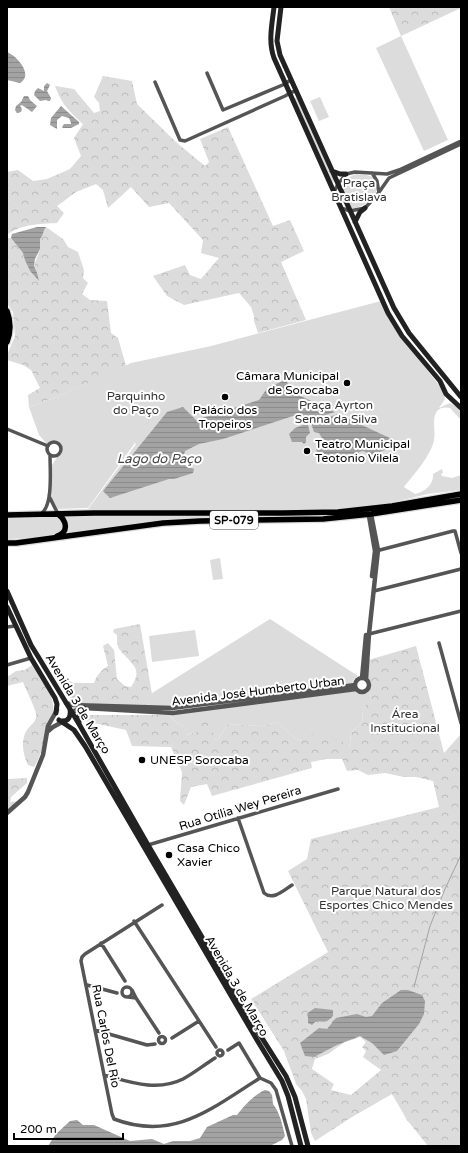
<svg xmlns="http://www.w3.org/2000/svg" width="468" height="1153" viewBox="0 0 468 1153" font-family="'Varela Round',sans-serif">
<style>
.green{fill:#dcdcdc}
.forest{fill:url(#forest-crowns);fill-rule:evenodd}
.water{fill:url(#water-rules)}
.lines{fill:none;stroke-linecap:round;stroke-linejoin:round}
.stream{stroke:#a3a3a3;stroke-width:1}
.primary-casing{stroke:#dbdbdb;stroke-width:8}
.minor{stroke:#555;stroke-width:3.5}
.tertiary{stroke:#555;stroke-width:4.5}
.secondary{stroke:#222;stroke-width:5}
.primary{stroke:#000;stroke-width:5.5}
.poi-dot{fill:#000;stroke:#fff;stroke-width:1.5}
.labels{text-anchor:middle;stroke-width:4;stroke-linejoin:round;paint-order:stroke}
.shield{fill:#fff;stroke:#4c4c4c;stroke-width:1}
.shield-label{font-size:11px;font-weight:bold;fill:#000}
.park-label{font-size:12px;fill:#333;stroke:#fff}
.poi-label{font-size:12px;fill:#000;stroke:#fff;text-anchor:start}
.street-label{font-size:12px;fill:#000;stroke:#fff}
.water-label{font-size:13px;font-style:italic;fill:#444;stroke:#fff}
</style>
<defs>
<pattern id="forest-crowns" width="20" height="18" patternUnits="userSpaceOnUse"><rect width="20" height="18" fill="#dcdcdc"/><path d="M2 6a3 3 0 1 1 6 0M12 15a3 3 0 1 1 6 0" fill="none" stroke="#bbb"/></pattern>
<pattern id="water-rules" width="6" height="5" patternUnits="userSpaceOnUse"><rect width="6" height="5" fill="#a3a3a3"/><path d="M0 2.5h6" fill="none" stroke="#8b8b8b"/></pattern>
</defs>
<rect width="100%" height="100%" fill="#fff"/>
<path class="green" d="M401,36L448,140L424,151L376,48Z
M320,97L329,117L319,121L310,101Z
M293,98H297L334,181L332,183Z
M356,174C361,175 368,174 372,177C374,179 375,182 376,186C379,200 362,207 351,209L341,187L347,178Z
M381,301L398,333L442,389L445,399L439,408L450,403L457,407L461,411V420L450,408C446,407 441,407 438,410C431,417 436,431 434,440C431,456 414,474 404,487L415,494C425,492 434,484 433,474L442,469L443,473L441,474L442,476L452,478L461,475V490L428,494L385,504L331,509H88L136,444L122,429L135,443L88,508L57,509L51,497L52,465L62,450C61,443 58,441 51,441L47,444L39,435L29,407L57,397L131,363L211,346Z
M461,496V498L341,516L213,518L66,534L68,523L63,516L292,515Z
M58,517L61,518L64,527L60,533L29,538L7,539V518Z
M220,558L223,579L213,580L210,560Z
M270,619L358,676L354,679L352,683L172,706H150L149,703V695Z
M195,630L199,656L152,662L149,636Z
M370,689L371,698L363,711L362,723L351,732L350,744L349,748L296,739L277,722L262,726L228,724L219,738L215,740L197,732L186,735L184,727L176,722L169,715L355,691L364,694L368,692Z"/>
<path class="forest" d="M389,7H461V8L401,36Z
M103,76L132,81L137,104L177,143L205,166L209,162L200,139L228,127L273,226L290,220L304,251L281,262L306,320L258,333L254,321V316L251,307L239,293L184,305L167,296L153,276L185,265L190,275L201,279L219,258L201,253L203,240L169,203L149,207L131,187L108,208L103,190L96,184L76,192L57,206L64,213L57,223C41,224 20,224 7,235V172L18,170L33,181L47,179L70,169L81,156L74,138L83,124C69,111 62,105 55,86L74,89L94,113L100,111L99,103L94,97Z
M46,227L63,239L68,247L78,252L84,270L83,278L88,283L82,294L90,300L107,301L111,333L118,338L126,366L57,397L29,407L28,395L40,388L31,370L23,365L7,360V355L15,336L13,312L7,303V238H11L23,253L30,271L38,280L34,266L40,249V239Z
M140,624L152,694L149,698L150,706L73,704L61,679L66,678L73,683H94C97,675 101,670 108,666L103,646L108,643L114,650L117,679L125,686L131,687C144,668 131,664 120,650C117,647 117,639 117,635L113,632L114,629Z
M416,646L444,753L461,734V1146H428L407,1120L392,1094L352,1117L315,1141L311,1133L306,1099L302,1091L296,1084L284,1051L251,999L328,952L288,871L307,859L311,839L439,807L433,781L416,777H404L385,773L368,775L358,770L347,771L342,759H326L311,762L312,768L212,796L207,784L191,787L184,805L180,801L182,772L171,747L132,746L126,730L84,721V715H169L176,722L184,727L187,735L197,732L200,721L210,723L215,740L219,738L228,724L262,726L277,722L296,739L303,740L311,734L340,739L349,748L350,744L351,732L362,723L363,711L368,700L371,698L365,661ZM360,1037L366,1042L362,1047L366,1051L363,1057L381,1070L351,1095L331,1090L334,1084L312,1069L315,1059L328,1054L345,1042Z
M32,665C40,676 56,697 53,712C51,720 47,727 45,735C41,749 42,754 34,767L28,765C23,755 20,740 27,730C31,724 37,722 36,714C35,707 26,690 23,682L7,686V677L16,671L25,670Z
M7,757L8,779L27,778V783L11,797L10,802L20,801L7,811Z"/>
<path class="water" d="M7,52C17,56 34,75 20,83L7,80Z
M47,83L50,85L47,91L51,98L50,101H48L46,100L40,101L34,95L35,91L38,88L44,91V86Z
M24,96H28L30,100L37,106L32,112L22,105L20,106L22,109L21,112L17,113L15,110L16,106L21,102Z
M61,106L79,122V124L71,128H63L62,127L64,124H71V123L69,118L62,116L57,120V129L50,125L51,118Z
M37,227H46C43,231 43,236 40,239V249L35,259L34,266L37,273L39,281L30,271L25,260L23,253L11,238L12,234Z
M286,380L292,392L335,412L298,423H296L295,417L293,416L223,439L199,444L185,451L182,462L184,465L194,469L193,473L174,479H169L110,498L103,491L167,412L183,407L196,420L259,400L268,387Z
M338,414L392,439L393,447L372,455L363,451L324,463L320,461L316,449L321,445L323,440L319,433L314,432L311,423Z
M306,424L308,425L310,433L306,437V442L304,444L302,442H292L289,434L295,428Z
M401,990H408L422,995L425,1001L424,1014L419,1024L397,1051L384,1055L372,1043L360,1036L337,1045L314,1057L305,1056L300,1043L319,1028L327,1029L336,1018L357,1014L366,1017L372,1016L382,1003Z
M315,1008L333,1010V1016C324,1025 325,1020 315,1022L312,1025L308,1023V1017L307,1015L309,1012Z
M265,1090L269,1091L272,1095L273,1104L277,1110L281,1120L285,1136L282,1140L270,1146H48L56,1134L70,1121L77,1120L83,1125H94L130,1141L152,1139L164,1144L173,1141H190L200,1138L207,1127L233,1115H237C244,1106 255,1094 265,1090Z"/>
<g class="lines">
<path class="stream" d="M414,987L430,926L445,889L461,855"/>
<defs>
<path id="primary" d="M7,311C11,322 11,332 7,342
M7,515L94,513H283L338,512L392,506L461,494
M57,536C69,532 67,521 58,514
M7,543H16L163,523L200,521L323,519L371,514L461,500"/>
</defs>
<use href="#primary" class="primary-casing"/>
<path class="minor" d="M207,73L223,110L285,84L289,81H292
M155,82L180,140L185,141L285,96L292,92L296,91
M372,173L377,181L379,193
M334,192L338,184L346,174L355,172L387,174L399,170L461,141
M341,208L350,211L365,208L377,195L389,178L461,144
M7,429L48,446
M47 449a7 7 0 1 1 14 0a7 7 0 1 1-14 0Z
M50,498L58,514
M42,513C53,504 50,470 50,455
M376,551L453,531H455L461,553
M374,591L461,569
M7,627L15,626
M369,634L461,611
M439,643L461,723
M7,665L31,658
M238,818L264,893C273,901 284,890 292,885
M148,845L338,789
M162,905L85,954L82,957L81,961L112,1114L114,1119C174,1142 212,1108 260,1078
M134,921L216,1047
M101,943L125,981
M87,985L117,993
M122 992a5 5 0 1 1 10 0a5 5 0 1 1-10 0Z
M128,997L136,998L132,990
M136,998L159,1033
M95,1030L147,1045L155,1044
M158.5 1040a3.5 3.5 0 1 1 7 0a3.5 3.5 0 1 1-7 0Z
M172,1038L199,1021
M217 1053a3 3 0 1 1 6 0a3 3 0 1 1-6 0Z
M228,1050L239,1043L260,1078
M104,1075C130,1082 157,1092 183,1079C194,1073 204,1065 215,1058
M260,1078L271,1083L276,1090L292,1146"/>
<path class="tertiary" d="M369,516L375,551L372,576
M355 685a7 7 0 1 1 14 0a7 7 0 1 1-14 0Z
M362,678L366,635
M366,679L369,634L378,550L371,514
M66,703L72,705L172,708L355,685
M71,715L74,711L84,708L173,713L356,689
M47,732L53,727L64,721
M7,813L25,797L28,792L43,755L48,726L57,710"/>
<path class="secondary" d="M274,7C272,25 268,41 274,58L388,313L402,336L440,381L446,394L461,408
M281,7L277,41L280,55L394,308L409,333L461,397
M332,171L340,174H346
M355,222L360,212L365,208
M7,591L31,645L39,658L79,724L148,845L250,1019L286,1076L295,1097L308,1146
M7,607L31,658L55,698L57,704L56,713
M59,720L74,730L85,746L257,1040L282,1081L288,1096L301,1146
M61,721C69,722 71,716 70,709
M79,723V716L84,708"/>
<use href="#primary" class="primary"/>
</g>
<g class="poi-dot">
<circle cx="347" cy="383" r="4"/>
<circle cx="225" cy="397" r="4"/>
<circle cx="307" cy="451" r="4"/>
<circle cx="142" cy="760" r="4"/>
<circle cx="169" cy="855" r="4"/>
</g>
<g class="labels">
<rect class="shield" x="210" y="511" width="48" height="18" rx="3"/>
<g class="shield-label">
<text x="234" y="524">SP-079</text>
</g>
<g class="park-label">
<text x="359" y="187">Praça<tspan x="359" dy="14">Bratislava</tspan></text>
<text x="136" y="400">Parquinho<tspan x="136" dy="14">do Paço</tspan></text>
<text x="336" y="409">Praça Ayrton<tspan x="336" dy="14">Senna da Silva</tspan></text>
<text x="405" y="718">Área<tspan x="405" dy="14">Institucional</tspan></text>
<text x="386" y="895">Parque Natural dos<tspan x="386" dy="14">Esportes Chico Mendes</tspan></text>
</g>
<g class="poi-label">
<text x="339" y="380" text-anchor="end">Câmara Municipal<tspan x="339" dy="14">de Sorocaba</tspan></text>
<text x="225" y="414" text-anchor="middle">Palácio dos<tspan x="225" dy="14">Tropeiros</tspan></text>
<text x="315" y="448">Teatro Municipal<tspan x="315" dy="14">Teotonio Vilela</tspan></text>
<text x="150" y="764">UNESP Sorocaba</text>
<text x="177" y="852">Casa Chico<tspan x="177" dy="14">Xavier</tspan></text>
</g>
<g class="street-label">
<text transform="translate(258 691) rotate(-7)" y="4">Avenida José Humberto Urban</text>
<text transform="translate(78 704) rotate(59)" y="4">Avenida 3 de Março</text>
<text transform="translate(240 808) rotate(-17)" y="4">Rua Otília Wey Pereira</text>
<text transform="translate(237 986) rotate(60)" y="4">Avenida 3 de Março</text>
<text transform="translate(106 1036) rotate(79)" y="4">Rua Carlos Del Rio</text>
</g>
<g class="water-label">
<text x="159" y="463">Lago do Paço</text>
</g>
</g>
<rect width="468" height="1153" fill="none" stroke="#000000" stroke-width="16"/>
<path d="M14 1133v6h109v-6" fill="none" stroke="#000000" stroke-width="2"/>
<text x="20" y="1133" font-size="12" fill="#000000" stroke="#ffffff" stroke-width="3" paint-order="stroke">200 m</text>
</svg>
